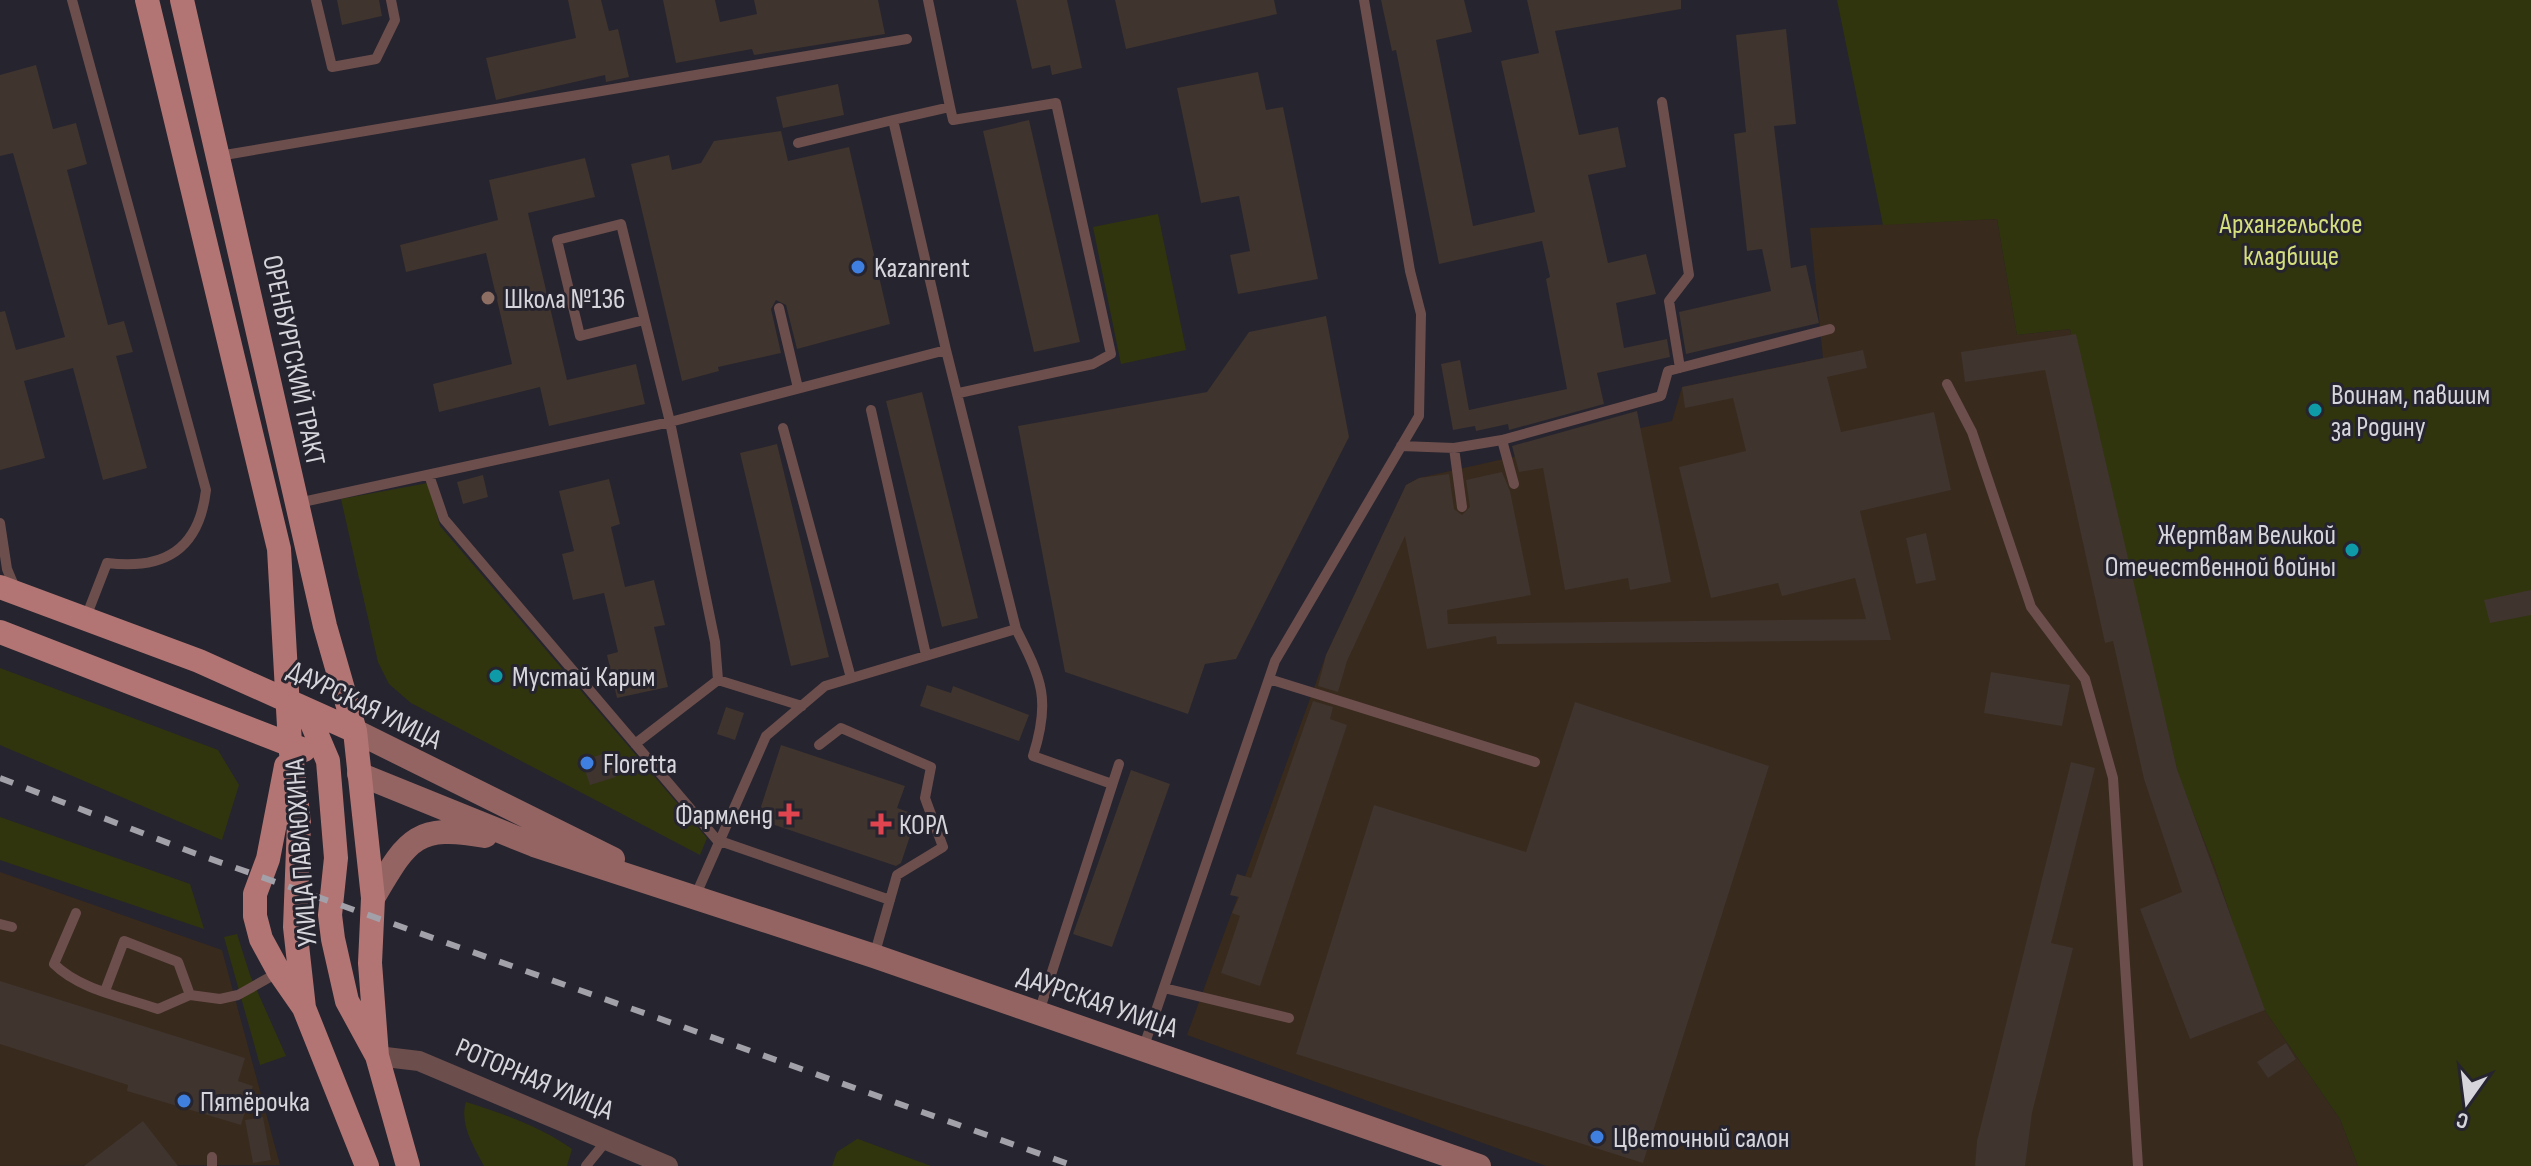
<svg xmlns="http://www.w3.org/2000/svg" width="2531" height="1166" viewBox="0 0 2531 1166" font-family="'Sofia Sans Condensed',sans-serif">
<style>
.industrial{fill:#382a1d}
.green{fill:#31350d}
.building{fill:#3f342e}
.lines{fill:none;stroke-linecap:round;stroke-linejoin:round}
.lane{stroke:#6c4e4d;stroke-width:10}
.street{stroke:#6c4e4d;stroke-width:20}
.secondary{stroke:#946462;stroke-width:24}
.primary{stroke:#b27573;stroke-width:24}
.rail{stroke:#a2a0a8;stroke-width:6;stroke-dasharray:14 14;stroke-linecap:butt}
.shop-dot{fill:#3f7fe0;stroke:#26242e;stroke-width:3}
.education-dot{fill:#8d6e63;stroke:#26242e;stroke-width:3}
.culture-dot{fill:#0f9aa8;stroke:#26242e;stroke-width:3}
.health-dot{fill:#e0444e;stroke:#26242e;stroke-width:3}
.labels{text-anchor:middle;stroke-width:6;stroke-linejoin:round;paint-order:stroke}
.park-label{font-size:28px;fill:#d4de7d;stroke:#26242e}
.poi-label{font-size:28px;fill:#d7d5dc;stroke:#26242e;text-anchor:start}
.street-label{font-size:28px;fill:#d7d5dc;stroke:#26242e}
</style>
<rect width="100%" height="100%" fill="#26242e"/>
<path class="industrial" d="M1997,219L2017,335L2070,329L2179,777L2215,868L2259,1002L2340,1119L2358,1166H1546L1187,1035L1326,655L1406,485L1419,478L1672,421L1682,387L1823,358L1810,228Z
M0,872L222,950L280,1165L0,1166Z"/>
<path class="green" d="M1837,0H2531V1166H2358L2340,1119L2259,1002L2215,868L2179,777L2070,329L2017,335L1997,219L1883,225Z
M1158,214L1186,350L1121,364L1093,227Z
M428,483L440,526L707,838L700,855L411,703L389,684L378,662L341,499Z
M0,668L218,750L239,785L222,840L0,745Z
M0,817L190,884L204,929L0,860Z
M237,934L250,975L286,1056L260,1065L224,937Z
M466,1102C504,1114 539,1126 572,1149L567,1166H484C474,1147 459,1124 466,1102Z
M857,1139H858L931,1166H832L837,1152Z"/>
<path class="building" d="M337,0H379L382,16L342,25Z
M568,0H601L609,31L618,29L629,77L606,82L605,75L496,100L486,58L576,38Z
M663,0H715L720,22L757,14L754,0H878L885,34L754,55L752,49L676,63Z
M1016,0H1067L1082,68L1052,75L1050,65L1032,69Z
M1115,0H1274L1277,14L1126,49Z
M1381,0H1464L1472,32L1436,40L1473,226L1535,212L1501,61L1539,53L1527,0H1681V9L1555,31L1579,135L1618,127L1626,167L1588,175L1608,263L1646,254L1656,294L1616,303L1624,348L1667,339L1670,357L1597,373L1604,404L1509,430L1508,424L1476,431L1475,426L1453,430L1441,364L1460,360L1469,410L1567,389L1546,279L1550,277L1542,241L1439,264L1396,50L1392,51Z
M1786,29L1796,124L1774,126L1791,268L1806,265L1819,323L1686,354L1679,312L1771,291L1762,249L1747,251L1734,134L1746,132L1736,35Z
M36,65L53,129L76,123L87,164L67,170L108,325L124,321L133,352L116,356L147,468L103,480L73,368L24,381L45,458L0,470V312L5,311L16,350L65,337L13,153L0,156V75Z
M1258,72L1266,110L1283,107L1318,279L1238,294L1230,255L1250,251L1239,196L1201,203L1177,88Z
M838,84L844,115L783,128L776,97Z
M1029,120L1080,342L1034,352L983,131Z
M781,131L788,161L849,147L890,324L797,349L786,305L776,300L771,309L781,353L718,367L719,371L682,381L631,164L669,155L672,170L701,163L714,141Z
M585,158L595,197L528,213L567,380L636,364L645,404L549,426L540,387L439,412L433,384L512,364L486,253L406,272L400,245L498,220L489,180Z
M1326,316L1349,437L1236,659L1205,664L1188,714L1065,672L1018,426L1207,392L1249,332Z
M2076,334L2177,769L2265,1010L2190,1039L2140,909L2182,892L2144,779L2113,641L2105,643L2045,370L1965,382L1961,352Z
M1863,350L1867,368L1827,377L1841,432L1934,412L1951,490L1860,511L1891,640L1497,644L1496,636L1427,649L1405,536L1347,661L1338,692L1318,686L1326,655L1406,485L1419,478L1449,474L1454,509L1462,515L1470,507L1466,480L1502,472L1510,491L1531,595L1447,610L1448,624L1866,619L1855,578L1782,596L1778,583L1711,598L1679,467L1746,451L1733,398L1685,408L1682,387Z
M922,392L978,618L942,627L886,401Z
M1637,411L1671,582L1630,590L1628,578L1565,590L1543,468L1519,472L1512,446Z
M777,444L829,657L791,666L740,453Z
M483,475L488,497L463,504L457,482Z
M609,479L620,524L611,527L625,587L654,580L665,625L654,627L668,687L617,698L607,655L618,652L604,593L573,600L562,554L574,551L559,491Z
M1926,533L1936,580L1916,584L1906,538Z
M2531,590V615L2490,623L2484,600Z
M1991,672L2070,685L2062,726L1984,713Z
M927,685L951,693L953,686L1029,715L1019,741L920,706Z
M1313,701L1333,707L1330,719L1347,725L1260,986L1221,973L1240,916L1232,913L1239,897L1230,895L1237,874L1251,878Z
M1575,702L1769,766L1643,1163L1296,1054L1374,805L1526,852Z
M726,707L744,713L735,740L717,734Z
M781,745L905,786L897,808L917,815L901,863L896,866L757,819Z
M608,752L616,777L590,785L582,761Z
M2071,762L2095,768L2051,943L2073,948L2032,1113L2025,1166H1975L1977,1141Z
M1131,770L1170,784L1112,947L1073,934Z
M0,981L245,1058L238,1081L253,1086L241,1125L127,1091L128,1085L0,1044Z
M2286,1043L2296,1059L2268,1078L2257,1062Z
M263,1117L271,1160L253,1163L245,1120Z
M143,1121L178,1166H84Z"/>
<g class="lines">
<path class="lane" d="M72,0L206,490C199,550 164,570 107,563L86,617
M316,0L332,67L376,59L395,20L391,0
M1662,102L1689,275L1669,301L1680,368
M950,107L953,120L1056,103L1111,354L1093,364L959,393
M798,143L893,120
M219,156L907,39
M779,308L798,388
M644,320L580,336L557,240L621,224L670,422L715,642L718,680L802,706
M1947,384L1972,432L2031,607L2085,679L2113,778L2138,1166
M871,410L926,655
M783,428L851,678
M1502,440L1514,484
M1401,446L1454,448L1502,440L1661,396L1668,371L1830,329
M1454,448L1462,507
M429,475L444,519L717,840L890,900
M298,503L670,422L946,350L893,120L950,107L928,0
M0,523L7,569L15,588
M1016,629C1042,680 1051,700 1033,756L1112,784
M1269,679L1535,762
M635,744L718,680
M819,745L841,728L931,767L925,798L943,847L897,875L874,956
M694,899L766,736L825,686L1016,629L946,350
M76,913L54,964C80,990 124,997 158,1009L190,995L220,999L238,995L279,972
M0,924L12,927
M1164,988L1289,1018
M105,991L124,941L178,962L190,995
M1039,1012L1119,764
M1143,1049L1275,661L1419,416L1421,314L1410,271L1364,0
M212,1166V1157
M586,1166L607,1140"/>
<path class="street" d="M377,1056L419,1061L668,1166"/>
<path class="secondary" d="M355,731L613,859
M359,774L534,845L874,956L1479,1166
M373,898C407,841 414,823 485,836"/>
<path class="primary" d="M147,0L279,549L290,744L299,823L295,927L304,1008
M182,0L325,626L355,731L373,898L370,963L377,1056
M0,587L199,661L355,731
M0,632L304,750
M288,699L311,721L328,761L336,858L330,915L333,939L347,1001L377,1056L408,1166
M286,766L268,859L255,894V916L261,939L279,972L304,1008L367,1166"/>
<path class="rail" d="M0,778L194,853L1074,1166"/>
</g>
<g class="shop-dot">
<circle cx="858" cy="267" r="8"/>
<circle cx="587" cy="763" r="8"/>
<circle cx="184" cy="1101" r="8"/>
<circle cx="1597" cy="1137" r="8"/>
</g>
<circle class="education-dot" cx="488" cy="298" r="8"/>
<g class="culture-dot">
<circle cx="2315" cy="410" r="8"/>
<circle cx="2352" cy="550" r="8"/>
<circle cx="496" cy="676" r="8"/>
</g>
<g class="health-dot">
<path d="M785 802h8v8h8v8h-8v8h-8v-8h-8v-8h8z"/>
<path d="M877 812h8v8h8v8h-8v8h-8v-8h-8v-8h8z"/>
</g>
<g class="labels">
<g class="park-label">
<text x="2291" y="233">Архангельское<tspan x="2291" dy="32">кладбище</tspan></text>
</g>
<g class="poi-label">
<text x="874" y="277">Kazanrent</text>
<text x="504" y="308">Школа №136</text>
<text x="2331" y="404">Воинам, павшим<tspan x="2331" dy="32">за Родину</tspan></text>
<text x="2336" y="544" text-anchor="end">Жертвам Великой<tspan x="2336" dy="32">Отечественной войны</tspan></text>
<text x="512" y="686">Мустай Карим</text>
<text x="603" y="773">Floretta</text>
<text x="773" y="824" text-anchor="end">Фармленд</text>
<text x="899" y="834">КОРЛ</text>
<text x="200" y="1111">Пятёрочка</text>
<text x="1613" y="1147">Цветочный салон</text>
</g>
<g class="street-label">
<text transform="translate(295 360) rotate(78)" y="10">ОРЕНБУРГСКИЙ ТРАКТ</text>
<text transform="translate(365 704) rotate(26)" y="10">ДАУРСКАЯ УЛИЦА</text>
<text transform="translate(300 853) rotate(-94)" y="10">УЛИЦА ПАВЛЮХИНА</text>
<text transform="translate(1098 1001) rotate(19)" y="10">ДАУРСКАЯ УЛИЦА</text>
<text transform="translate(535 1078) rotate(23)" y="10">РОТОРНАЯ УЛИЦА</text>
</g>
</g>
<g transform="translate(2467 1102) rotate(194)" stroke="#26242e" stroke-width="6" paint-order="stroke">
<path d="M0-6L14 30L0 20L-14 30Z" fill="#d7d5dc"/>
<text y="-12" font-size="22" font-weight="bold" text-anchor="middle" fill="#d7d5dc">С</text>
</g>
</svg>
